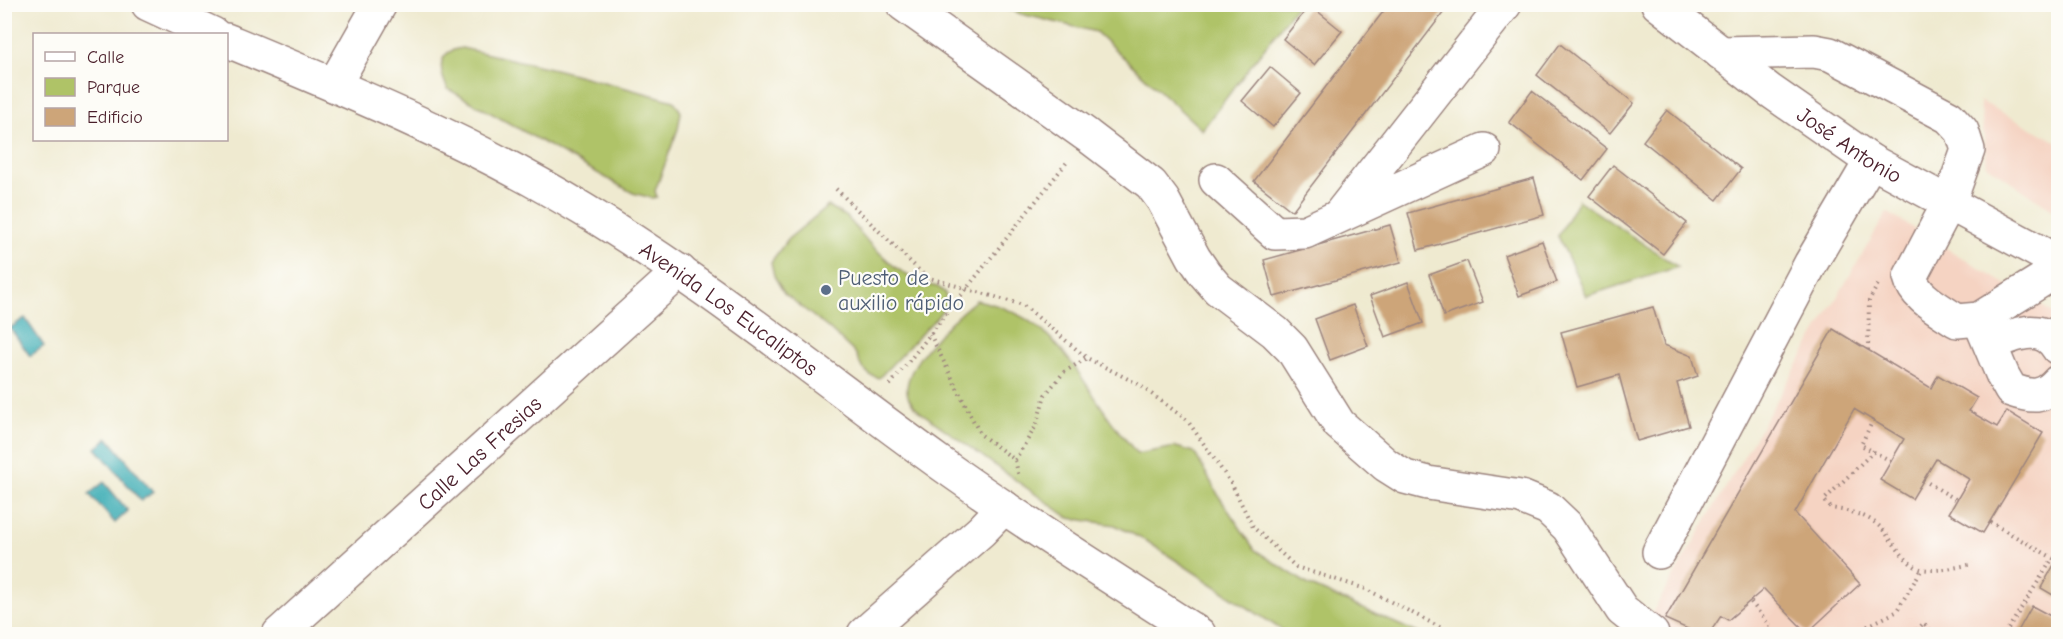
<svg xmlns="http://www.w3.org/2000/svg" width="2063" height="639" viewBox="0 0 2063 639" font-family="'Comic Neue',sans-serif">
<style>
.built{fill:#f5d3c2}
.green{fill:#afc367;stroke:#7c7149;stroke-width:1.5}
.water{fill:#3cadb5;stroke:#436670;stroke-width:1.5}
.building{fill:#cda579}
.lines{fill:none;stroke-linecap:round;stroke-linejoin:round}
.minor-casing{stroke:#9c847e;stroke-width:36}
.path{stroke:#9c847e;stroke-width:4;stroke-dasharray:1.5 4.5;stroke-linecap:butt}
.minor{stroke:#fff;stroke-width:33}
.service-dot{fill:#5c6f8a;stroke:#fdfcf7;stroke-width:2}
.labels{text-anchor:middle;stroke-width:4.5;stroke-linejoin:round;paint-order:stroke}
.street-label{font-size:22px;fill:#4a1f2b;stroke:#fdfcf7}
.service-label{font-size:22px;fill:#4e5e75;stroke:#fdfcf7;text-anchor:start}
</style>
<rect width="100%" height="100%" fill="#fdfcf7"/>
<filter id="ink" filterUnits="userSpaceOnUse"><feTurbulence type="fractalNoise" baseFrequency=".0167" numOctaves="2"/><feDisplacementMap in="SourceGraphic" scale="12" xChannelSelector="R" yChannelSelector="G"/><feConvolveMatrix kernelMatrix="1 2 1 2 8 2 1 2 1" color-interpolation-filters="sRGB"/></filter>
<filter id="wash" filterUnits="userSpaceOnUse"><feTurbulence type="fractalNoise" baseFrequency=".008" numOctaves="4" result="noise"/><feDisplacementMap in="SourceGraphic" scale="24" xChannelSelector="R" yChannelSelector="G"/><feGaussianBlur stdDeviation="1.35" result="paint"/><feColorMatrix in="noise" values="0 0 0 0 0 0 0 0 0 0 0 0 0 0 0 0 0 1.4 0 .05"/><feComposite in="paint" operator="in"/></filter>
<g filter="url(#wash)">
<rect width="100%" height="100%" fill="#efead0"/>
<path class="built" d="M1980,101L2058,142V214L1987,165Z
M1887,212L2058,316V634H1679L1648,620Z"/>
<path class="green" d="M999,5L1297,4V5L1202,130L1096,32L1021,14Z
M462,48L559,70L674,101L681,112L678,129L655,191L657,197L652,198L633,193L448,89C438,70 437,51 462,48Z
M1578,200L1678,267L1586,296L1558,236Z
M828,206L848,218L869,243L896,268L919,283L938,287L945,293L947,304L937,317L879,378L870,375L861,366L856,354L828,328L784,293L774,276L771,262L788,239Z
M976,300C1053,315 1073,368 1114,425C1121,435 1130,444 1137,454L1176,447L1194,452L1220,498L1255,550L1309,585L1420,634H1288L1148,542L1115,525L1069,518L919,411C916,407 909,401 908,396C899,367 956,316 976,300Z"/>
<path class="water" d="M25,318L44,346L30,356L10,328Z
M108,438L153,492L141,501L96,448Z
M104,482L128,511L115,523L89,494Z"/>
<g id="blocks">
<path class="building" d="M1389,4H1450L1292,211L1254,181Z
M1310,5L1342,31L1314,65L1283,39Z
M1560,44L1634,103L1610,133L1537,75Z
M1270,67L1301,93L1273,127L1242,101Z
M1532,91L1607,149L1583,180L1509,122Z
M1667,110L1741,169L1717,200L1643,141Z
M1613,165L1687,223L1663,254L1589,196Z
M1534,178L1544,215L1418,250L1408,213Z
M1390,225L1401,262L1274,297L1264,260Z
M1542,241L1557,282L1519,296L1504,255Z
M1467,261L1483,302L1444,316L1429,275Z
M1408,282L1423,323L1385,337L1370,296Z
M1353,305L1368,346L1330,360L1315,319Z
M1653,307L1664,345L1692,356L1698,376L1677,383L1689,426L1637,441L1619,375L1577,387L1561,332Z
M1833,329L1931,388L1938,375L1977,398L1969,411L1997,427L2007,411L2043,433L1983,533L1949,513L1969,479L1936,459L1912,499L1880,480L1904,439L1854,409L1795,513L1860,584L1807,633L1764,589L1728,620L1721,616L1709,634H1699L1665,619Z
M2054,565L2058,567V598L2041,588Z
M2032,606L2058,620V634L2017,633Z"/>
</g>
</g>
<g filter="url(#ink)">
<use href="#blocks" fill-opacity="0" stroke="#9c847e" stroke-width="1.5"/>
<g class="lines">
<defs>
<g id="minor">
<path d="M148,4L213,34"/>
<path d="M903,4L1088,136L1151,184L1163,200L1194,258L1205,274L1218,289L1275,332L1292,349L1339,424L1386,465L1405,477L1428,483L1521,497L1548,508L1568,527L1622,610L1652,634"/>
<path id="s1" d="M1658,4L1769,90L1871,161L2058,262"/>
<path id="s2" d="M226,40C349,91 471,141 584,210C709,285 822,378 940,463C1024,523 1112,578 1199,634"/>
<path d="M1721,53L1814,51L1830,54L1949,117L1962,131L1968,150L1949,203L1910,277C1915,298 1940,309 1957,321L1979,319L2058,270"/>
<path d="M334,85L380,4"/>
<path d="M1216,180L1275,233L1305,232L1484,150"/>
<path d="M1341,213L1505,4"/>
<path d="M1979,319L2003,376L2011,390C2031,397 2043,399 2058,382"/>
<path d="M2009,337C2028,330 2047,329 2058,348"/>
<path d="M1659,552L1811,263L1871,161"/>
<path id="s3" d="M279,634L680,271"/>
<path d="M864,634L981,531L1004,507"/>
</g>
</defs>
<use href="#minor" class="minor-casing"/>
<path class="path" d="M836,189L926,277L1023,305L1087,358L1138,384L1187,420L1231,483L1253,527L1296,567L1366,589L1453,634
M930,334L980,434L1015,460L1019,477
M1868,350L1869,301L1878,284
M890,385L1067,162
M1873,420L1861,445L1891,461
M1874,451L1824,500L1831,508C1848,511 1866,514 1879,526C1891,537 1905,565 1921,569C1938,572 1957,567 1973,564
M1015,460L1036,426L1045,395L1064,372L1087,358
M1923,480L1957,500
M1990,522L2058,561
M1751,602L1776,634
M1730,631L1736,634
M1851,634L1896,612L1922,569
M1912,634L1924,623L1932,634
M1987,634H2005
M2005,634L2053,558"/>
<use href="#minor" class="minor"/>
</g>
</g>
<circle class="service-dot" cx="826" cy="290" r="6"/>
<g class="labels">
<g class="street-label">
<text dy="8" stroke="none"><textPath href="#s1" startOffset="238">José Antonio</textPath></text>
<text dy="8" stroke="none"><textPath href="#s2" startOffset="572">Avenida Los Eucaliptos</textPath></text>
<text dy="8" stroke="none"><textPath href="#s3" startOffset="270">Calle Las Fresias</textPath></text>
</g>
<g class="service-label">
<text x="838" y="285">Puesto de<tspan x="838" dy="25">auxilio rápido</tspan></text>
</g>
</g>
<rect width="2063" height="639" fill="none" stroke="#fdfcf7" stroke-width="24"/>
<rect x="33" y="33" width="195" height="108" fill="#fdfcf7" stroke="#b5a4a5" stroke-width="1.5"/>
<rect x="45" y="52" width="30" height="9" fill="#ffffff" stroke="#b5a4a5" stroke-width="1.5"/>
<text x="87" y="63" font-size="18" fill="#4a1f2b">Calle</text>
<rect x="45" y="78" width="30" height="18" fill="#afc367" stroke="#b5a4a5" stroke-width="1.5"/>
<text x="87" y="93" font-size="18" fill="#4a1f2b">Parque</text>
<rect x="45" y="108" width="30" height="18" fill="#cda579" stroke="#b5a4a5" stroke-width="1.5"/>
<text x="87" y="123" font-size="18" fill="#4a1f2b">Edificio</text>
</svg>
